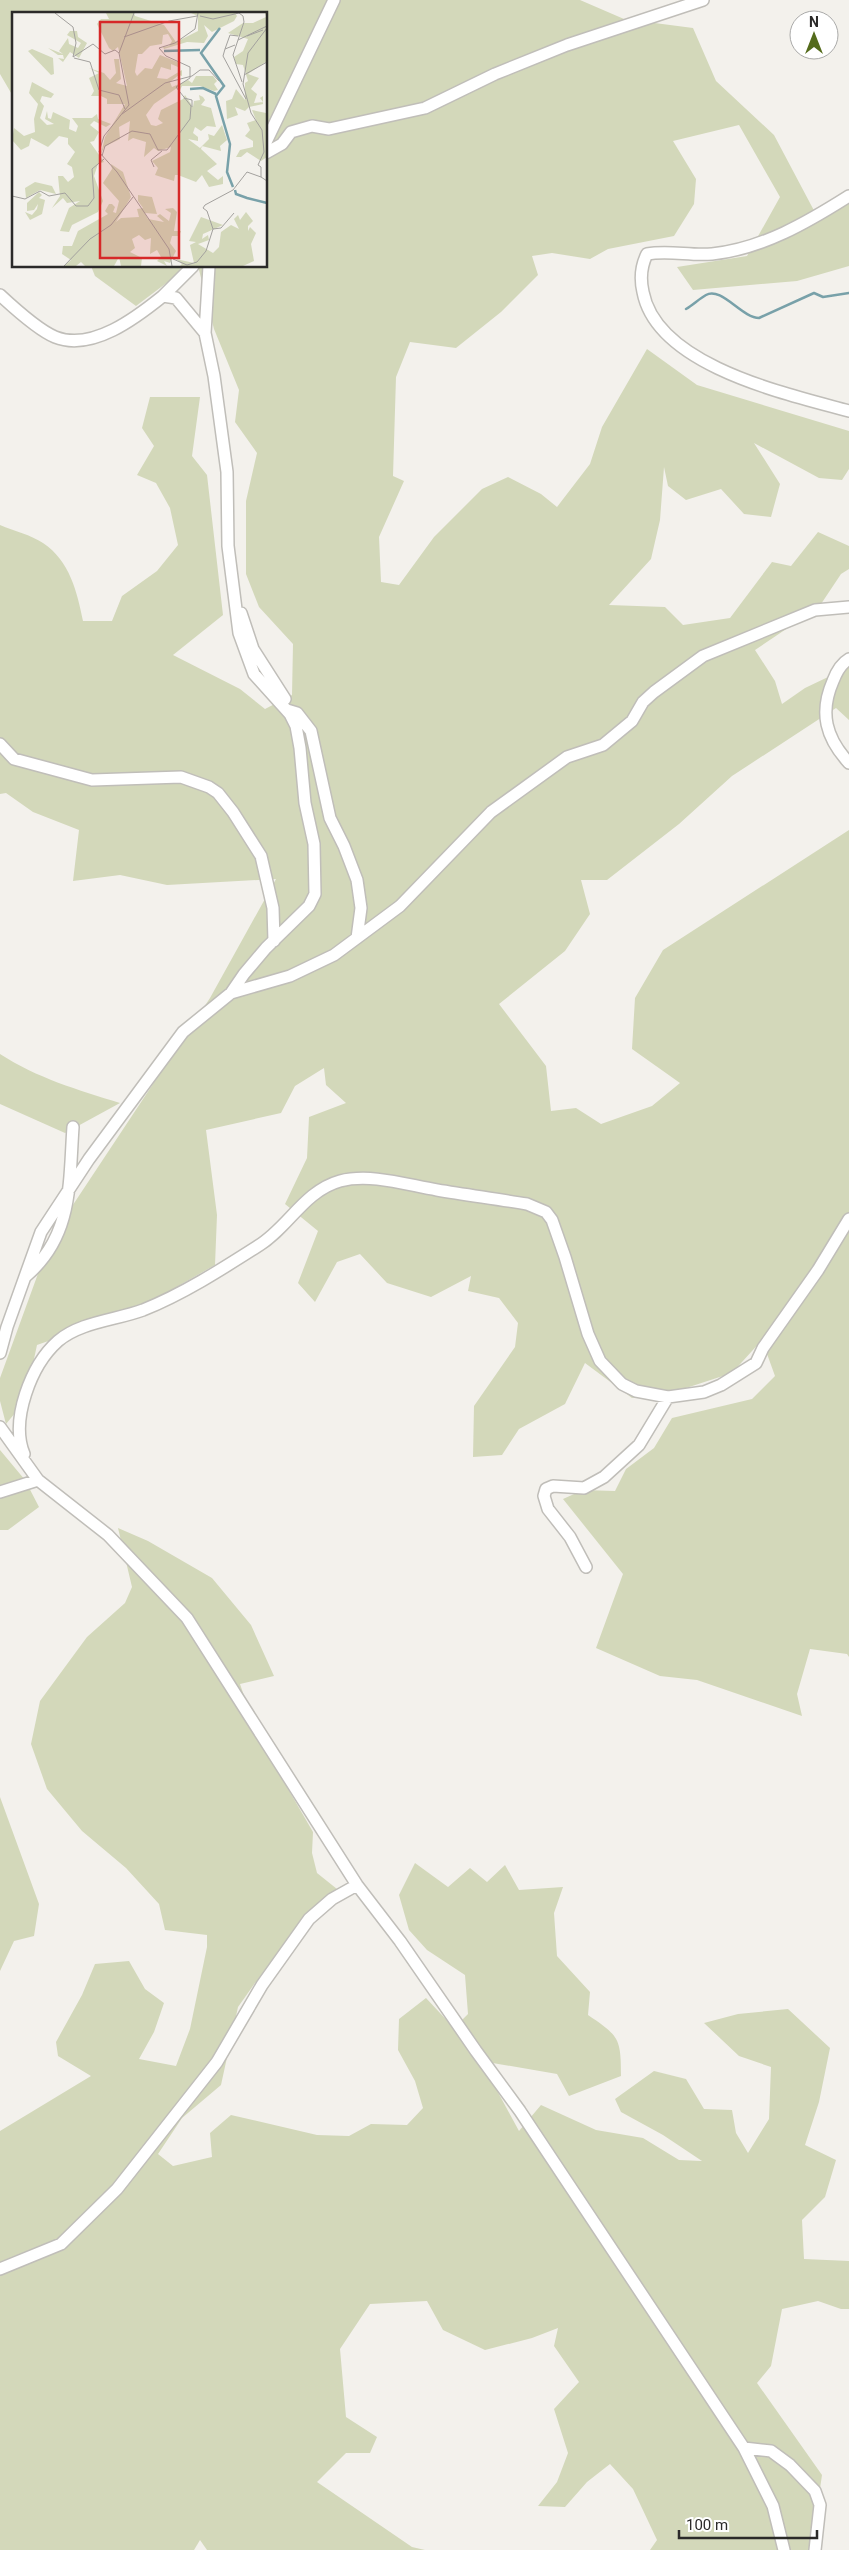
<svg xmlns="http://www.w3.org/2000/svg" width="849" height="2550" viewBox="0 0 849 2550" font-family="Roboto,sans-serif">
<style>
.green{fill:#d3d8ba}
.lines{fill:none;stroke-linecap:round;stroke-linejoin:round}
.stream{stroke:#78a1a9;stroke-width:2.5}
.minor-casing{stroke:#c0beb9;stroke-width:14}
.minor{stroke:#fff;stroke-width:11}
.inset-river{fill:none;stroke:#78a1a9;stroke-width:2.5}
.inset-road{fill:none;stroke:#a3a19e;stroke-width:1}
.view{fill:#d62828;fill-opacity:0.15;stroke:#d62828;stroke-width:2.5}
.inset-edge{fill:none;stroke:#2b2a29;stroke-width:2.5}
</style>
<rect width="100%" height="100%" fill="#f3f1ec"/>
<path class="green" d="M0,0H580L624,19L693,28L716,81L774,135L819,220L849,200V266L797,281L693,290L677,267L747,256L780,197L739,125L673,141L696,179L694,204L674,236L608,249L590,259L552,253L532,256L538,275L501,312L456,348L410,342L396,377L393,476L404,481L379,537L381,582L399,585L434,537L482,489L508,477L541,494L557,507L590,464L602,427L647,349L697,385L849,431V469L842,480L819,478L754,443L780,484L771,517L744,514L721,489L686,500L668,486L664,467L660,520L651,559L609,605L665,607L683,625L730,618L772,562L791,566L818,532L849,546V569L841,574L819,607L755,650L775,681L782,704L805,688L849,667V720L836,708L732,776L679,824L607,880H581L590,914L565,951L499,1004L546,1066L551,1111L576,1108L601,1124L652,1106L680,1083L632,1049L635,998L663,950L849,830V1657L847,1654L810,1649L797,1694L802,1716L697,1680L660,1676L596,1648L623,1574L563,1499L583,1490L615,1491L626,1469L654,1448L672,1418L752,1399L775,1376L762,1340L732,1373L683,1389L632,1398L585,1363L565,1404L519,1429L502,1455L473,1457L474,1406L515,1347L518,1323L499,1298L468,1291L471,1276L431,1297L387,1283L360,1254L337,1262L315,1302L298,1283L318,1231L285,1204L307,1158L309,1117L346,1103L326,1085L324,1068L295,1086L281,1113L206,1130L217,1215L215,1265L136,1310L37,1345L25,1401L6,1424L0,1401V1378L51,1238L210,998L276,879L167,885L120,875L73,881L79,830L33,812L6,793L0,794V525C14,531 31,535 43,543C70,561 77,592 83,621H112L122,596L157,571L178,545L170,508L156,483L137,475L154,446L142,428L150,397H200L192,456L207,475L223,615L173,655L240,689L265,709L292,695L293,644L259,607L246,574V501L257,453L235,422L239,390L214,329L198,266H266V14H14V98L0,74Z
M91,266H189L136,306L95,276Z
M0,1054C37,1078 78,1090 120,1103L65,1133L0,1104Z
M0,1450L25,1480L39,1507L8,1530H0Z
M118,1528L148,1541L212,1578L251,1625L274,1676L240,1684L258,1737L313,1832L312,1853L317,1873L337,1889L300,1925L282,1956L255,1983L238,2007L221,2085L182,2118L158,2154L173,2166L212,2157L210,2133L231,2115L317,2135L349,2136L371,2124L407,2125L423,2108L415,2081L398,2050L399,2019L426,1998L454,2028L468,2014L465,1975L427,1950L409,1930L399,1895L415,1863L448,1887L470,1868L487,1882L505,1865L519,1890L563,1887L554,1913L557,1956L590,1992L588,2015C619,2036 621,2038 621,2076L569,2096L557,2074L481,2061L519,2131L541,2105L596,2130L643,2138L679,2160L702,2161L663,2135L621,2112L615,2099L654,2071L686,2079L704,2109L732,2110L736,2133L748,2153L769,2119L771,2067L739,2056L704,2023L738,2014L788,2009L830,2048L819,2102L805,2145L836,2160L825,2197L802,2220L804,2259L849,2261V2309H841L818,2301L782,2309L771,2366L757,2383L822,2475L811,2550H650L657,2540L633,2489L610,2464L587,2482L565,2507L538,2506L557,2482L568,2453L554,2409L579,2382L554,2346L558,2328L532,2338L485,2350L443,2330L427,2301L370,2304L340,2349L346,2417L377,2437L370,2453H346L317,2482L412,2547L425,2550H207L200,2540L194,2550H0V2131L91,2076L58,2056L56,2042L82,1995L95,1964L129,1961L145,1989L164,2003L154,2032L139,2059L176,2066L190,2029L207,1947V1935L165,1930L159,1904L126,1868L82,1831L47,1789L31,1744L40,1701L87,1637L125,1603L132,1587Z
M0,1797L39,1904L34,1936L14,1941L0,1971Z"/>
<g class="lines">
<path class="stream" d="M686,309C693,305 699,299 706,295C721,286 742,318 759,318L814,293L823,297L849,293"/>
<defs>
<path id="minor" d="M266,142L334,0
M266,153L282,144L291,132L312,126L329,129L425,108L495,74L567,45L703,0
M849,196C808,222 762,249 712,254C690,256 669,250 647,254C641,266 640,279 643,292C657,366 787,394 849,411
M0,295C14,308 38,330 55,337C92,352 137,317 163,296L176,298L205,333L214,376L227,472L228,546L239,633L254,674L290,714L296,726L300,748L305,803L314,844L315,894L309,906L266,948L244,974L231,993L183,1032L89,1159L41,1232L7,1327L0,1353
M163,296L193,266
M205,333L209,266
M241,613L253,649L285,699
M849,659C842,663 836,673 833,681C819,713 826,738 849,763
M287,710L297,713L311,731L330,818L344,846L357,880L361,908L357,938
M0,744L14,759L92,780L181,777L209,787L218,793L233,812L261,856L273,908L274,941
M231,993L290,976L334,955L400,906L491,812L567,757L603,745L632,721L643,702L654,692L703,656L815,610L849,607
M26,1276C73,1236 69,1184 73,1127
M0,1427L38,1480L108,1535L187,1618L357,1885L400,1941L476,2051L520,2111L744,2448L773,2506L784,2550
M24,1454C10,1420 31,1365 58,1341C80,1322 116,1320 143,1310C183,1294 222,1269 258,1246C288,1228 304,1191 340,1181C371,1173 407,1185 437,1190C467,1195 497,1199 527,1204L546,1212L552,1220L565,1257L588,1334L600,1361L622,1384L636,1391L668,1397L704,1392L721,1385L756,1363L763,1348L818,1270L849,1219
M0,1492L38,1480
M586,1567L570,1537L548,1509L544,1496L546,1489L553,1486L584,1488L604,1477L639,1445L668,1397
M0,2269L61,2244L117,2189L217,2062L262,1985L309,1919L332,1899L357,1885
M744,2448L771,2451L790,2465L815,2491L820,2505L815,2550"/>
</defs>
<use href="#minor" class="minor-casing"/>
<use href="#minor" class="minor"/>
</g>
<g transform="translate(12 12)">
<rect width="255" height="255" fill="#f3f1ec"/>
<path d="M94,1H122L123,4L152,13L164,30L186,19V4L179,1H223L225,4L222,9L200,20L192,13L196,24L192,31L175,30L152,37L151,35L157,34L160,29L156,22L151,23L150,32L138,34L130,42H126L123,60L125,64L133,56L140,57L148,43L168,51L166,55L159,52V58L149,55L145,66L155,67L170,58V64L167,63L158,70L160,75L176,68L180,71L184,64H201L205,69L202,72L206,78L202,79L188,74H170L168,78L165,76L142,92L134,103L139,113L144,114L151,111L146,107L149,98L171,87L173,83L181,95L182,89L188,88L187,83L191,85L193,88L189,93L199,96L204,115L195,114L189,119L183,115L181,121L186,125V129L176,127L188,136L197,127L196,122L202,124L210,113L215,128L208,134L209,139L190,134L189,137L205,152L195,159L206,168L211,164V172L197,175L190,163L184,170L166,163H163L162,169L143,163L146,156L140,149L158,140L159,135L146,139L142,136L132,145L134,130L121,126L116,129L118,109L107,115L108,127L92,135L89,142L93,125L113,92H95V87L89,84H79L82,79L77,66L87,61L77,56L92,61L98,68L104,61L102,47H107L109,67L104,71L115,74L106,35L101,39L97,36L85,12L89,7H97ZM253,1H255V49L236,62L247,66L239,77L245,82L242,91L251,90L248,86L251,84V92L237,95L233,99L223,95L226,103L215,107L214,89L220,87L224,77L233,88V71L236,69L231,53L224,52L222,45L231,39L236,27L216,21L231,11H241L254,5ZM58,19H65L66,25L75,31L67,46L58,40L51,50L46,46L52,47L51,43H46L36,36L51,42L47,39L56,26L57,32L66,36L69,31L55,23ZM20,37L41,46L42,62L39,63L16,39ZM20,70L42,82L39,86L30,84L28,89L32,94L28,106L35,113L42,112L33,107L35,99L36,106L39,107L41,100L58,108L57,117L64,120L66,114L60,106H80L85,102L86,107L99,112L94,115L82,109L78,113L87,120L82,129L78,130L92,150L86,152L82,164L91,189L86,200L60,213L57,220L48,219L57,196L68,189L55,191L51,186L40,196L48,184L46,164H51L56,170L62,165L60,155L55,152L63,140L56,132V126L47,124L36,135L19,126L17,134L9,138L0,128L2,116L12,124L23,120L22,107L26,92L17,81ZM240,98L254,101L255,145L249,149L235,140L229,145H224L228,138L241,135V129L233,124L238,118L235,111L244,108ZM99,152L111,160L119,185L104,210L109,206L127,205L125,197L131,196L126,189V183L140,185L145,202L133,201L136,207L152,210L145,204L148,202L157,209L159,201L153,197L161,196L165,200L162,219H169L167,224H160L158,231L164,239L158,251L152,249L155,254L145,249L149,245L145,238L138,242L139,226L133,228L127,223L120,227L123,236L118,240L130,246L129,254H109L107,245L102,254H73L69,250L64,254H52L59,248L50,242L51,234H60L66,219L96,202L93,199L97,192H100L103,195L101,200L104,201L107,189L91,171L100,157ZM23,170L40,174L44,182L28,178L14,186L13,176ZM27,180L30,183L27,186L33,188L30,202L18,208L13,200L20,203L25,197L26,192L22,198L15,199V191ZM234,200L241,209L236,214V219L238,215L244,221L239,232L242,249L231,254H168L170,252L164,247L182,251L178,233L184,230L177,229L189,205L211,213L191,222L190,227L196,223L197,228L186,232L201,241L207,235L209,220L219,213L227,217L222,207L226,203L228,208Z" fill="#d3d8ba"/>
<path class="inset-river" d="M208,16L189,41L212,74L204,84L218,132L215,160L221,175M152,39L188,38M178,77L191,76L204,82M223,178L224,182L235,186L255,191"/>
<path class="inset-road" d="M43,1L61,15L64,31L61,45L81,32L93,42L103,38L107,41L117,93L92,124L87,140L105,160L157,237L160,254M188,4L201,7L227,1L231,4L232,10L221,43L230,70M255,16L236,41L231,72L239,101L250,118L252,140L246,153L249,155V165L255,169M235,24L251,18M112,25L157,9L185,4M226,28L255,14M223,33L213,37L211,44L234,87M213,37L218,23L226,24M107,41L122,1M62,46L78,50L87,78L107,83L113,97M232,63L255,50M172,86L180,88V95M110,102L153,71L180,64L188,58H197L207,69M90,144L93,134L120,119L138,122L146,138H155L178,107L179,94L164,75L178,66V55L154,44L147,36L163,31L183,17L186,1M142,155L139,148L150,139M0,184L13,187L28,179L37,184L53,181L64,194H76L82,186L80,157L92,147M201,217L209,216L222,201M161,247L175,253L185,250L194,239L201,217L195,199L191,196L193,193L221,178L235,160L249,165M52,254L78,227L99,213L121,185"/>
<path class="view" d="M88,10H167V246H88Z"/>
<rect width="255" height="255" class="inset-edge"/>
</g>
<g transform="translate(814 35)"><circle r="24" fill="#ffffff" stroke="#aaaaa9"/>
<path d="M0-4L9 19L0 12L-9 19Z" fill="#546b1b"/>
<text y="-8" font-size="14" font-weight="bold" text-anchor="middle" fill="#2b2a29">N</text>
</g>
<path d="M679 2530v8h138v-8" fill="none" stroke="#2b2a29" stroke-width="2.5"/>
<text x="686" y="2530" font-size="15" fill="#2b2a29" stroke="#ffffff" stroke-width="4" paint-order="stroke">100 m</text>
</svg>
